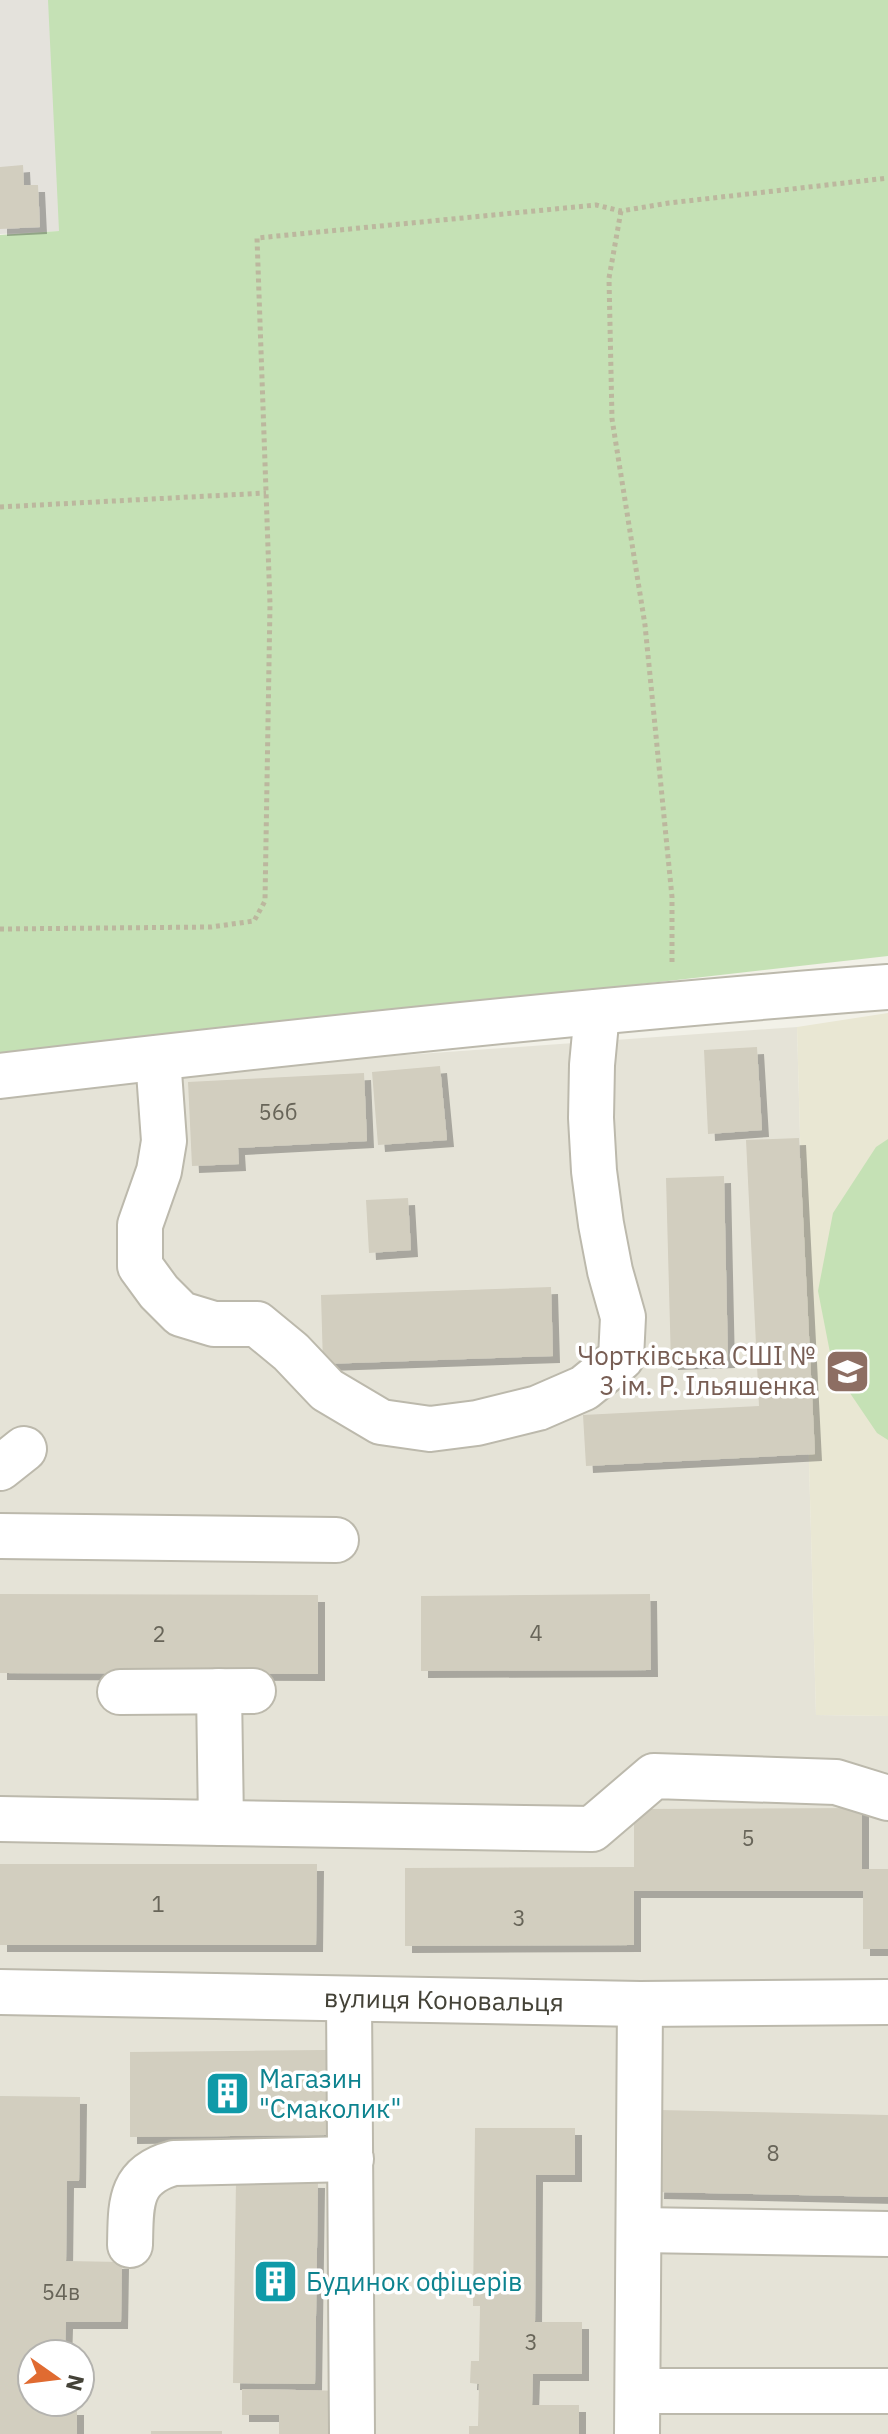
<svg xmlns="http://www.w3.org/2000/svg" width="888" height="2434" viewBox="0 0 888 2434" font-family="'IBM Plex Sans',sans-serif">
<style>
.residential{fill:#e5e3d7;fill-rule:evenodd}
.industrial{fill:#e4e2dc}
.education{fill:#e9e7d3}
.green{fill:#c5e1b5}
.building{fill:#d2cebf;filter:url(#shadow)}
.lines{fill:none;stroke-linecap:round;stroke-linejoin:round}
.minor-casing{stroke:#bcb9ac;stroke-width:48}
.path{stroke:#bcb79e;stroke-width:5;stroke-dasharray:4 4;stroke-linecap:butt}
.minor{stroke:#fff;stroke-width:44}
.labels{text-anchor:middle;stroke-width:7;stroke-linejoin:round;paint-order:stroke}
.number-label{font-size:22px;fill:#686559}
.education-label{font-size:26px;fill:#785e54;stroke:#fff;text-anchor:end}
.street-label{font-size:26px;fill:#444237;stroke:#fff}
.culture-label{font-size:26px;fill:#0d838f;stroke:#fff;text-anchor:start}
</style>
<defs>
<filter id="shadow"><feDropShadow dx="7" dy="7" stdDeviation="0" flood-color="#0004"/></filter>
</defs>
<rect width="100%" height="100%" fill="#f2f1e8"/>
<path class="residential" d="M797,1027L816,1715L888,1716V1984L715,1985L0,1974V1084Z
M0,2012L888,2023V2434H0ZM32,2354H80V2402H32Z"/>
<path class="industrial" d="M0,0H49L61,231L0,234Z"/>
<path class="education" d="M888,1013V1716L816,1715L797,1027Z"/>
<path class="green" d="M48,0H888V956L0,1057V235L59,231Z
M888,1139V1440L877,1433L833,1368L818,1291L833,1213L876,1147Z"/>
<path class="building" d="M23,165L24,185H38L40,227L0,229V167Z
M757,1047L762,1130L708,1134L704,1050Z
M440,1066L447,1140L378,1145L372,1072Z
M364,1073L367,1141L238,1148L239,1164L192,1166L188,1082Z
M799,1138L815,1454L586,1466L583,1415L759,1406L746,1140Z
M724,1176L728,1361L671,1363L666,1178Z
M408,1198L411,1250L369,1253L366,1200Z
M551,1287L553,1356L323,1364L321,1295Z
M0,1594L318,1595V1674L0,1673Z
M650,1594L651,1670L421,1671V1596Z
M862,1808V1869H888V1949H863V1891H634V1945L405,1946V1868L634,1867V1809Z
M0,1864H317L316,1945H0Z
M326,2050L327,2135L130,2137V2052Z
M0,2096L80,2097L79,2181H67L66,2261L122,2262L121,2322H66L65,2354H32V2402H65V2408H77V2434H0Z
M659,2110L888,2115V2197L657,2192Z
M475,2128H575V2175H536L535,2322H582V2374H533L532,2405H579V2434H469V2426H478L479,2384L470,2383L471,2361H479L480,2306H473Z
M236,2180L318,2181L315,2384L233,2383Z
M242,2389L347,2391L346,2434H279V2415H242Z
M151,2431H222V2434H151Z"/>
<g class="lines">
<defs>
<g id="minor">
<path d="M158,1058L164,1141L159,1171L140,1225V1266L159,1292L181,1314L214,1324H257L291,1352L327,1390L381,1422L430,1429L477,1423L538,1408L584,1388L621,1358L623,1317L610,1271L601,1224L594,1171L591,1118L592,1065L597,1012"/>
<path d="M0,1076C295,1041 591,1009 888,987"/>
<path d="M0,1468L24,1449"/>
<path d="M0,1536L336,1540"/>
<path d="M120,1692L253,1691"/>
<path d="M0,1819L221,1823L219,1691"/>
<path d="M221,1823L592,1829L654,1776L836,1782L888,1798"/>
<path id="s1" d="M0,1992L640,2004L888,2002"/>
<path d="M349,1999L352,2434"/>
<path d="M639,2230L888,2234"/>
<path d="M130,2245C131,2205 128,2175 174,2163L351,2159"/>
<path d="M638,2391H888"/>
<path d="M637,2434L640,2004"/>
</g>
</defs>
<use href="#minor" class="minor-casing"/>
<path class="path" d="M621,211L609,278L612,419L645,625L672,897V965
M0,507L266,493
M0,929L211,927L254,921L265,901L270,604L257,238L596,205L621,211L669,203L888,178"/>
<use href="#minor" class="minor"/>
</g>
<defs>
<symbol id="school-square" viewBox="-11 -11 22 22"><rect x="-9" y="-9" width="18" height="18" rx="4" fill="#8d6e63" stroke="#fff"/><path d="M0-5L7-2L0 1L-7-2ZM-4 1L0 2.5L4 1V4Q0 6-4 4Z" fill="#fff"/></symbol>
<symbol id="building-square" viewBox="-11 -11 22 22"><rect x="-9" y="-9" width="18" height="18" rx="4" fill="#0f9aa8" stroke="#fff"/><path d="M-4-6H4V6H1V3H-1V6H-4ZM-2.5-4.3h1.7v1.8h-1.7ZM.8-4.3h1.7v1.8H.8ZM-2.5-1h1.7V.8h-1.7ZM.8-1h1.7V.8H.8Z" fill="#fff"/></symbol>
</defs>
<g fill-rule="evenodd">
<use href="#school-square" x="822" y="1346" width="51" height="51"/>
<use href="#building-square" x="202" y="2068" width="51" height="51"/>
<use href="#building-square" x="250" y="2256" width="51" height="51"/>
</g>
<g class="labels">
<g class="number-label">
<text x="278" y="1120">56б</text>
<text x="536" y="1641">4</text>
<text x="159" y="1642">2</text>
<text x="748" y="1846">5</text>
<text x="158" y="1912">1</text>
<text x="519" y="1926">3</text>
<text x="773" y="2161">8</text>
<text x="61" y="2300">54в</text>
<text x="531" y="2350">3</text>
</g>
<g class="education-label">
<text x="816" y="1365">Чортківська СШІ №<tspan x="816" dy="30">3 ім. Р. Ільяшенка</tspan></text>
</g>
<g class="street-label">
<text dy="9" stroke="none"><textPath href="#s1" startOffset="444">вулиця Коновальця</textPath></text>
</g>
<g class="culture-label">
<text x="259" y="2088">Магазин<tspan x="259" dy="30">"Смаколик"</tspan></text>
<text x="306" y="2291">Будинок офіцерів</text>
</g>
</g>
<g transform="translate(56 2378) rotate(104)"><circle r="38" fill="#ffffff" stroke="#b4b3af" stroke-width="2"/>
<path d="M0-6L14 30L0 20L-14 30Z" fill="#e06b31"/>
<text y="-12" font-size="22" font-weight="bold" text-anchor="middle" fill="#444237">N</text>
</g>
</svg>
